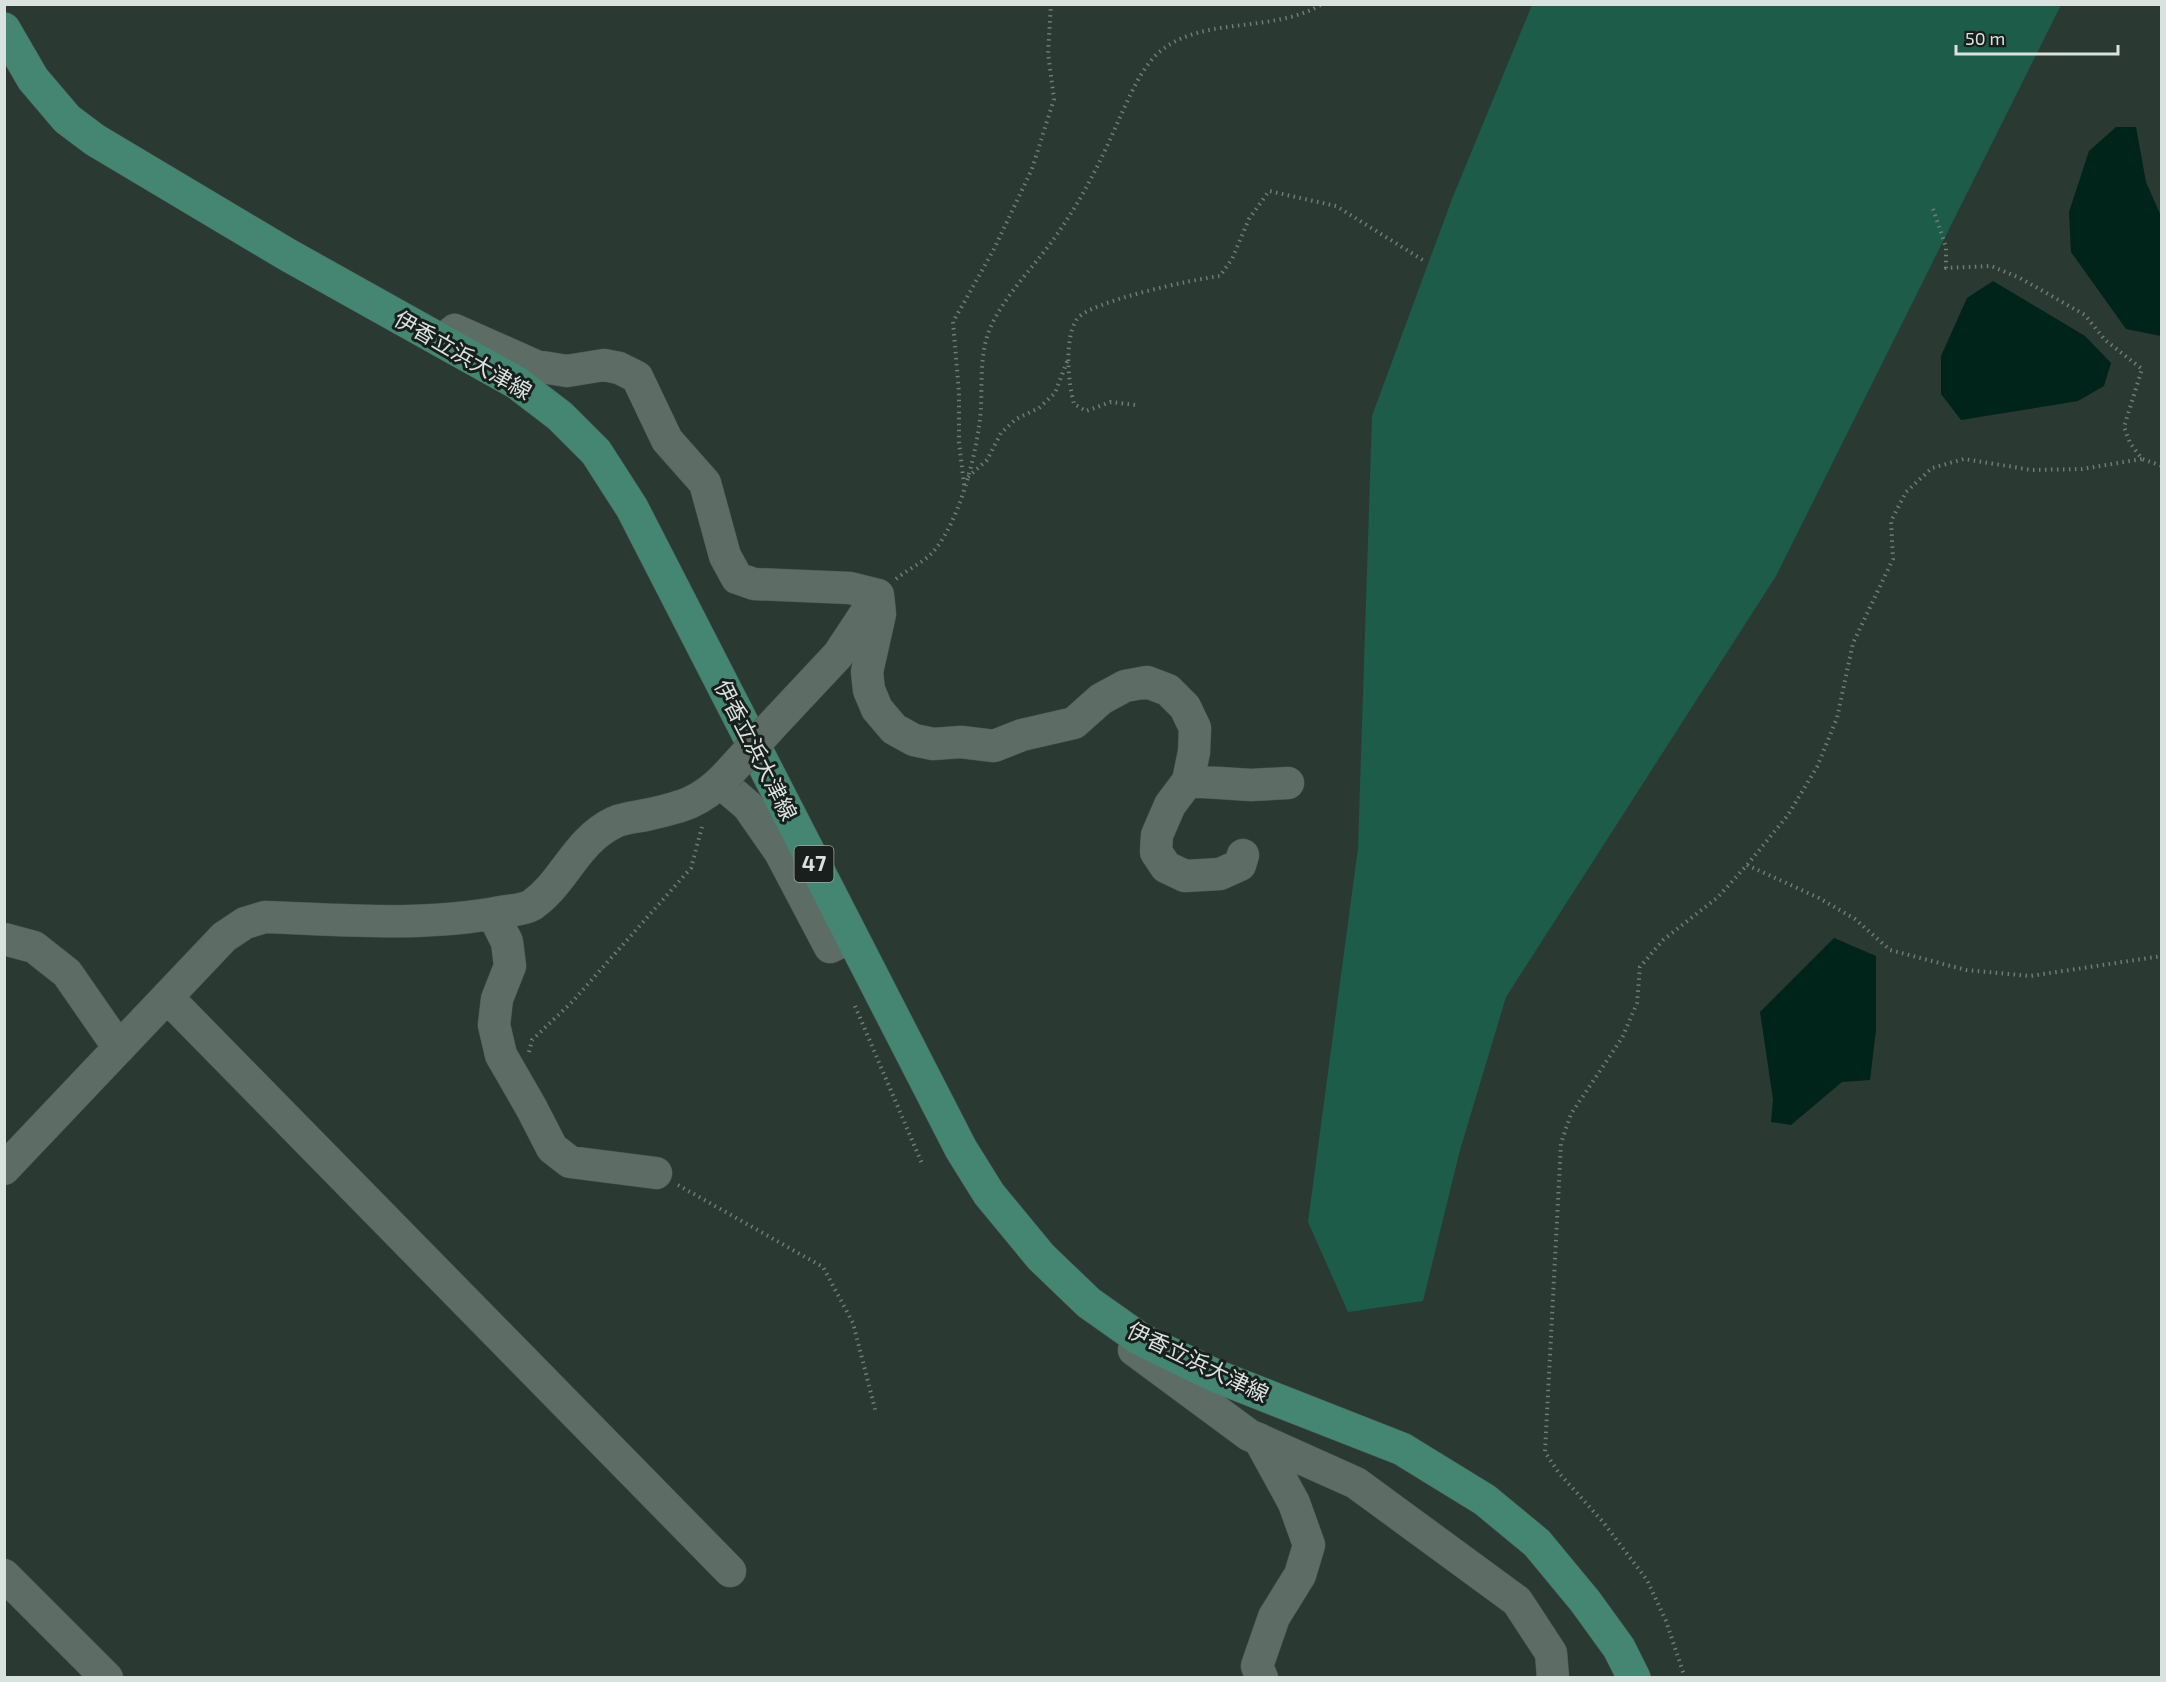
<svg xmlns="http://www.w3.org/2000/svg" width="2166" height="1682" viewBox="0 0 2166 1682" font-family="'Exo 2','Noto Sans JP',sans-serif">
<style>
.green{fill:#1d5c48}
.water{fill:#002419}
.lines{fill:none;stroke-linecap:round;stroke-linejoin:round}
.minor-casing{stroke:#4a5652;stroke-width:33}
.major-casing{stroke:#4a5652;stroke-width:34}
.path{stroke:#707c77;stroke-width:4;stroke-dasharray:1.5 4.5;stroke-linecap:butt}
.minor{stroke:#5d6d66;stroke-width:32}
.major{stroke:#448671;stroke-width:33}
.minor-bridge-casing{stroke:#4a5652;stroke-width:33;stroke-linecap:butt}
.minor-bridge{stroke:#5d6d66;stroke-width:32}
.labels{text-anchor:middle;stroke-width:6;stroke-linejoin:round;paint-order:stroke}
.shield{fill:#181f1c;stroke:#9fa8a4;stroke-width:1.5}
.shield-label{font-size:21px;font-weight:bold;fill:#d9e2de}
.street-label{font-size:22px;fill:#d9e2de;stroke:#181f1c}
</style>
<rect width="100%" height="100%" fill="#2b3933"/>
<path class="green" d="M1532,5H2061L1776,576L1506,997L1460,1150L1423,1301L1348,1312L1308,1222L1358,848L1372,416L1452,199Z"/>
<path class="water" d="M2116,127H2136L2146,182L2161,216V336L2126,329L2071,252L2069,212L2089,151Z
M1993,281L2085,336L2111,363L2104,386L2078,401L1961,420L1941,394V356L1967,298Z
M1834,938L1876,956V1030L1870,1080L1842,1082L1791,1125L1771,1122L1773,1099L1760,1012Z"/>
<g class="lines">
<defs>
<path id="minor" d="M441,341L455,330L536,366L567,371L604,365L619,368L637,377L667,440L705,483L725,556L737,578L754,584L850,588L878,595
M878,595L880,614L867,672L869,690L877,709L894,729L914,740L933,744L961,742L994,746L1022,735L1074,723L1101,699L1125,686L1147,682L1168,690L1185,707L1195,728L1194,752L1188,781L1170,805L1157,835L1156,852L1166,867L1185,876L1220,874L1240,865L1243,855
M778,719L838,655L877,596
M1188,781L1251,785L1288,783
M720,782L748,806L780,852L830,947L851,937
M493,914L507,942L510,966L497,999L494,1025L501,1055L532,1109L552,1148L570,1162L656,1173
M4,939L34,947L67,973L119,1048
M167,997L730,1571
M4,1169L224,937L245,923L265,917C344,920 424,927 501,912C511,910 524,910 532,905C565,882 575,841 615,822C624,818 636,817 646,815C682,807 700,803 726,776
M1140,1339L1134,1350L1249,1435L1356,1483L1517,1601L1551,1653L1553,1678
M1259,1439L1294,1503L1309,1545L1300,1575L1274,1617L1257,1666L1262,1678
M4,1575L107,1678"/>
<path id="major" d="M4,29L33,79L67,119L95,140L288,255L517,383L560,416L596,452L632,508L961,1149L989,1194L1041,1257L1089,1303L1140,1339L1216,1376L1402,1449L1485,1500L1537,1543L1585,1601L1619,1648L1634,1678"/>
</defs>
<use href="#minor" class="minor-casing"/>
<use href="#major" class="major-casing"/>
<path class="path" d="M1933,209L1946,247V268L1991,266L2020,278L2085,315L2105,340L2142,369L2124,427L2130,443L2142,459L2162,466
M1135,405L1111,402L1086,411L1074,404C1068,383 1064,338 1077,319C1090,301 1195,279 1220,276L1232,259L1249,219L1269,191L1336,206L1426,262
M968,477L987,460L1001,433L1016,419L1039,408L1055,393L1068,359
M964,485L959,442V393L953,322L994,249L1032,169L1054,99L1048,53L1051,4
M896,579C907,570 920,564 930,555C959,527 979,447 981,407C982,383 980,354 989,331C1003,295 1041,260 1062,227C1086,192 1104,154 1121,115C1130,95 1140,72 1155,56C1197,14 1272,35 1322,4
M1747,865L1819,898L1855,919L1890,950L1966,970L2030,976L2162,956
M855,1006L923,1166
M529,1052L532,1040L572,1002L691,868L702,827
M678,1185L823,1267L853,1323L876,1413
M1685,1678L1666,1621L1647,1580L1603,1522L1559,1473L1545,1452L1561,1143L1571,1114L1622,1038L1637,1003L1640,967L1663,940L1718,897L1747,865L1788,815L1817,767L1837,718L1853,643L1893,559L1891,521L1906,492L1932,468L1964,459L2032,470L2082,469L2142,459"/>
<use href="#minor" class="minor"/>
<use href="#major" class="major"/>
<defs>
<path id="minor-bridge" d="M726,776L778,719"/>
</defs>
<use href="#minor-bridge" class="minor-bridge-casing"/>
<use href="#minor-bridge" class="minor-bridge"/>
</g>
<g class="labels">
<rect class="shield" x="794.5" y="846" width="39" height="36" rx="4.5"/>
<g class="shield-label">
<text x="814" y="871">47</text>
</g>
<g class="street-label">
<text transform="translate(463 355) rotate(30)" y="8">伊香立浜大津線</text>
<text transform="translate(756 750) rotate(63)" y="8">伊香立浜大津線</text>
<text transform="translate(1198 1362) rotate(26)" y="8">伊香立浜大津線</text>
</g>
</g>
<rect width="2166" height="1682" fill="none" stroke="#d9e2de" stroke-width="12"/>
<path d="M1956 45v9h162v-9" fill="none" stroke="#d9e2de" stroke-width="3"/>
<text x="1965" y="45" font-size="18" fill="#d9e2de" stroke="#181f1c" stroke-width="4.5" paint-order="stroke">50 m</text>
</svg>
